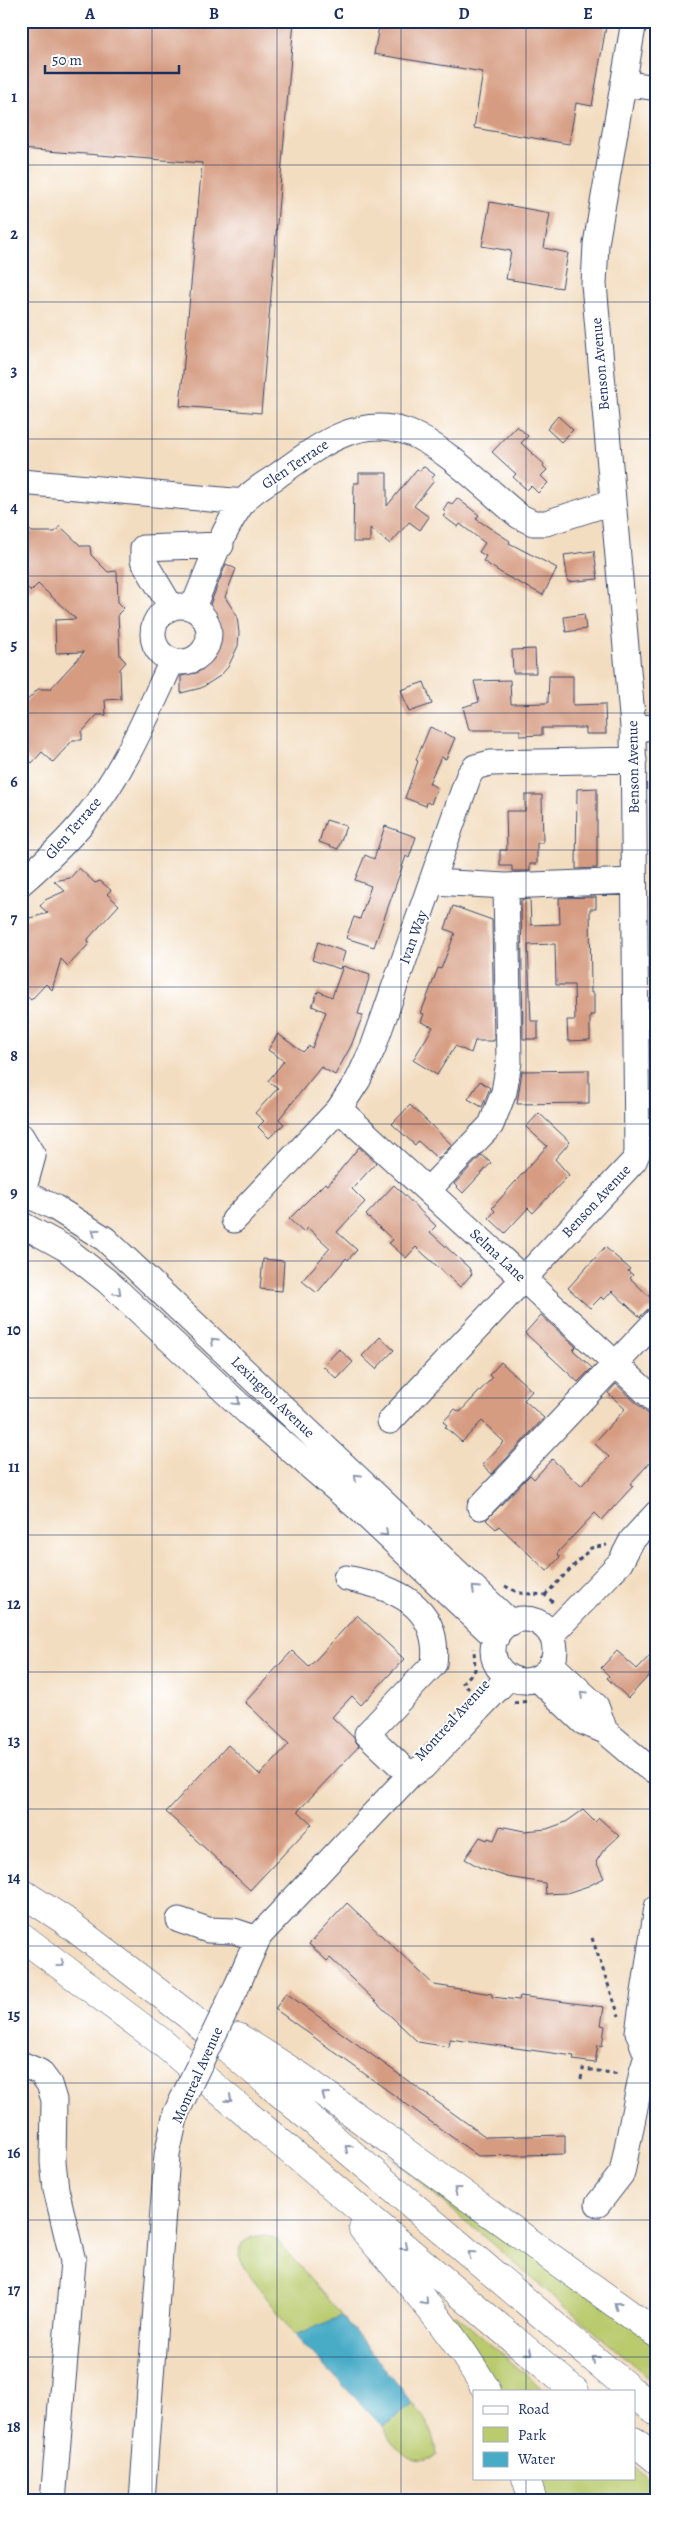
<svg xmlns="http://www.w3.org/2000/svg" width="678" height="2522" viewBox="0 0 678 2522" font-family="Alegreya,serif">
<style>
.green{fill:#bacb6e;stroke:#6a7d66}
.water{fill:#48acc7;stroke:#326e92}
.building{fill:#d69c82}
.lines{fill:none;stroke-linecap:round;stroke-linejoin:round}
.minor-casing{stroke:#3b496d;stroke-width:27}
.highway-casing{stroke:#3b496d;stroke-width:29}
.path{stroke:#3b496d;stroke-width:3;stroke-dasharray:4 4;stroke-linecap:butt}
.minor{stroke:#fff;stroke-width:25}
.highway{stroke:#fff;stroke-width:28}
.minor-bridge-casing{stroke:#3b496d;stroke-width:27;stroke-linecap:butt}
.minor-bridge{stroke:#fff;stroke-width:25}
.oneway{stroke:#8d97ae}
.grid{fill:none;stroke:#1b2f5e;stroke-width:1;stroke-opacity:0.55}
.labels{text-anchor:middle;stroke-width:4;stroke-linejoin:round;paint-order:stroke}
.street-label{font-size:15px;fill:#1b2f5e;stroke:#fff}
.neatline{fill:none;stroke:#1b2f5e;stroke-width:2}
.grid-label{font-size:16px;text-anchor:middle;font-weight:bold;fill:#1b2f5e}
</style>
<rect width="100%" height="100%" fill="#fff"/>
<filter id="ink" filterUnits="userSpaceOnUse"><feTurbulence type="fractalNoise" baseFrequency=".02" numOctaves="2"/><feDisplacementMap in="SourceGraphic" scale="10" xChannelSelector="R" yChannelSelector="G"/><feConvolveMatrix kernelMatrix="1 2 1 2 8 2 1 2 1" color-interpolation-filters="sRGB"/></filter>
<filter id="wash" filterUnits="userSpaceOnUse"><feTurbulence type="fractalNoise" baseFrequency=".0096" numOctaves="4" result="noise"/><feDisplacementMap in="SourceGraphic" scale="20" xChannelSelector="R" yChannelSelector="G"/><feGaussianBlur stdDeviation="1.12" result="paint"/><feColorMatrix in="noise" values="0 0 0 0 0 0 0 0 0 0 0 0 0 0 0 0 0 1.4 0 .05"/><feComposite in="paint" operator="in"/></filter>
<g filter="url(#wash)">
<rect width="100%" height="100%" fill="#f3ddc0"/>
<path class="green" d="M388,2155L657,2341V2385Z
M265,2235L275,2238L342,2316L295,2335L244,2268L239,2255L242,2243L252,2237Z
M455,2314L545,2391H499L451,2318Z
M413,2403C426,2420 436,2434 437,2456C411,2471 396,2447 383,2427Z
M634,2467L657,2486V2501H544L537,2478H634Z"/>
<path class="water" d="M342,2316L413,2403L383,2427L295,2335Z"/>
<g id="blocks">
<path class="building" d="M21,21H294L261,413L180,406L202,163L21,149Z
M380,21H607L592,106L576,103L569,144L474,128L483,72L374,54Z
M490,202L550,213L544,248L568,253L562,288L506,279L511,251L482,246Z
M558,416L573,430L561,442L547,429Z
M517,426L528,436L521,443L544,464L543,466L547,470L541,476L548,483L538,493L531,486L527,490L513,477L516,474L492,452Z
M423,466L435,475L431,479L434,481L414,506L429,517L420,530L409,522L390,544L370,528V542H353L354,483H359V473H387V506L417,469L420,471Z
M457,498L479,515L476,519L510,541L509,543L557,568L543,595L506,576L483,561L486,556L479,552L485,543L460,524L458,527L443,516L446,513L443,510L448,502L452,504Z
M21,523L32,532H55L60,526L81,546H90L91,555L108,572L117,571L118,602L124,608L118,614L120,656L126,662L120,669L121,699L105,700L106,715H97L82,732V740H73L53,762L42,752L32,763L26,757L21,758V707L38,689H50L84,652L56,653L55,620L76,619L38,584L31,591L21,582Z
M594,551L598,579L568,582L564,555Z
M226,564L236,569L225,597L237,616L239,633L238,646L228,667L220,676L201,688L181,693V676L196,673L203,669L219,649L221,640L219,621L209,607Z
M584,614L586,629L566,632L564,617Z
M535,649L536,673H513L512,650Z
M549,676H573V705L605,704L606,734H586V728H542V735L520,736V730H469L463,707L479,702L474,681L510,680L511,704L548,703Z
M424,682L432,704L409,712L401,690Z
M430,727L455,738L446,759L441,757L429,783L437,788L431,804L427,802L426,806L405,798L418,761L416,760Z
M597,788V868L576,869L577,789Z
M525,795H542L543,843H537V864H530V871H512V866H500V850H507L506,811H525Z
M326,820L346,826L338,849L319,842Z
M385,826L416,837L409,858L406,856L374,947L346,938L354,917L360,919L371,886L355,880L365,855L374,859Z
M79,868L95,883L100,881L111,890L107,894L119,905L88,939L89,944L68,966L61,959L52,990L46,984L31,1000L21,991V924L26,919L48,913L40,906L45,900L65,891L54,881L70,878Z
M596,897V909H590L591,993H594V1015H590V1040L568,1041L567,1020H575L574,985H556L555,944L528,945L531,1021H538V1039H523L521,900L530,899L531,925L560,924L559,898Z
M453,906L492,920L494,1041H475L471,1053L455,1046L437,1075L413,1060L433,1027L421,1022L424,1014L421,1013L438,968L441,969L455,933L445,929Z
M318,942L345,952L340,969L312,960Z
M343,966L370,975L358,1014L363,1015L351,1046L335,1075L321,1067L279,1119L284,1124L269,1138L258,1127L264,1121L255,1113L278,1088L268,1081L284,1061L268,1050L278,1034L303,1052L309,1046L312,1048L326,1012L312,1006L318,991L332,997Z
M589,1070V1103L517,1104L522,1071Z
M480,1081L490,1088L482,1107L468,1099Z
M410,1105L452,1145L438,1159L418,1141L415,1145L392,1124Z
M539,1113L570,1142L555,1159L569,1175L533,1213L528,1208L505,1233L489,1218L495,1211L492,1208L547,1146L526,1127Z
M359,1147L376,1163L352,1189L365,1202L337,1232L357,1250L348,1260L346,1258L317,1293L302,1281L330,1248L308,1228L304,1233L289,1219L325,1183L328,1185Z
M482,1155L491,1163L463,1193L454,1184Z
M394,1185L436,1226L430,1232L469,1268L472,1274L460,1287L416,1247L406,1258L389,1243L393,1240L366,1215Z
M605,1247L630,1269L628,1271L633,1275L630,1278L657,1304V1306L647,1310L640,1317L612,1291L604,1300L601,1297L590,1308L568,1288Z
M263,1259L284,1261L282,1291L260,1289Z
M541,1315L576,1347L573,1350L592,1368L578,1382L525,1333Z
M380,1337L394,1350L376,1369L362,1356Z
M339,1349L353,1362L337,1379L323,1366Z
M501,1362L532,1391L524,1400L544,1418L492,1474L482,1465L504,1442L482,1421L462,1442L445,1427L447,1425L443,1422L455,1409L460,1412L492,1378L489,1375Z
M616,1384L647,1413L657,1418V1455L630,1484L633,1486L602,1520L595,1513L560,1550L557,1554L560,1557L547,1571L499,1526L496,1529L486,1520L530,1475L534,1479L552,1459L581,1486L609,1457L594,1443L625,1409L608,1393Z
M357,1615L404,1659L361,1705L352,1696L332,1717L353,1737L359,1746L298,1811L312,1824L250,1890L166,1812L228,1745L260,1775L289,1744L245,1702L292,1651L309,1667Z
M657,1648V1667L628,1698L607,1678L609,1676L601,1668L617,1651L637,1669Z
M583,1810L595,1822L599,1818L619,1836L603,1851L596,1862L604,1878L588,1886L567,1893L546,1894L545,1883L507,1877L479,1867L465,1859L480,1837L487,1840L488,1838L494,1840L500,1826L524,1831L547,1829L566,1822Z
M347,1903L434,1985L492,1994V1997L519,2000L520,1996L604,2007L601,2025L605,2026L602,2046L598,2045L595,2063L573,2060L574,2056L450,2039L449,2047L418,2042L330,1958L327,1961L309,1944Z
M286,1993L486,2137L565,2135V2154L478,2156L275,2009Z"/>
</g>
</g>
<g filter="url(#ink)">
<use href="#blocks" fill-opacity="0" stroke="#3b496d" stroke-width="1"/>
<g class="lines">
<defs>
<path id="minor" d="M623,83L657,88
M21,482L244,502
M153 634a28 28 0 1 1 56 0a28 28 0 1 1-56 0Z
M171,607L143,560V548L221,545
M193,607C208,573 221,531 244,501C253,490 265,484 277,476C313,450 355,415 404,431C440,442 488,491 519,516L533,523H546L612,502
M633,727L657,728
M433,882L506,886L634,881
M21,883C44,863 67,842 86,818C124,771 147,715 172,661
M339,1109L657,1402
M21,1136L33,1156L21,1199
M428,1190L491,1125L504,1092L509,1062L506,886
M21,1192L54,1207L105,1239L511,1623
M234,1220L339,1109L358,1080L373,1048L469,775L475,767L490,763L634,760
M21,1224L65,1248L108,1282L247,1412L358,1508L496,1638
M390,1421L634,1161L637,1154L633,727L594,284L596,244L634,21
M480,1507L657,1320
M346,1578C394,1587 441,1605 434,1664L367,1734L410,1775
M493 1650a31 31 0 1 1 62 0a31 31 0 1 1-62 0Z
M551,1635L620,1563L632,1540L657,1513
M551,1664L596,1706L605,1731
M537,1678L583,1722L605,1731L646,1766L657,1772
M179,1920L208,1930L234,1931L258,1939
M236,1988L259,1936L410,1775L423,1767L509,1677
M21,2064L40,2072L49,2084L54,2100L53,2162L56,2189L73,2261L53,2501
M598,2204L622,2173L642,2072L647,2056L638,2032L657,1907
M142,2501L167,2155L176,2113"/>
<path id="highway" d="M21,1892L64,1920L189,2016L632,2391
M21,1936L159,2040L575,2391
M238,2037L303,2078L657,2334
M363,2229C407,2281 453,2331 487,2391
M634,2392L657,2412
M634,2441L657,2460
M526,2478L533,2501"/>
</defs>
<use href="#minor" class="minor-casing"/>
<use href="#highway" class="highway-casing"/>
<path class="path" d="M505,1586L519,1593L545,1595L554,1603
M545,1595L591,1548L607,1545
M469,1689L463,1683L475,1670L474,1648
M514,1703L530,1701
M592,1938L619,2016
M581,2079L583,2069L620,2074"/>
<use href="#minor" class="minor"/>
<use href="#highway" class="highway"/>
<defs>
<path id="minor-bridge" d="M176,2113L236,1988"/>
</defs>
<use href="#minor-bridge" class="minor-bridge-casing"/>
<use href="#minor-bridge" class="minor-bridge"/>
</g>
<defs><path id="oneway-chevron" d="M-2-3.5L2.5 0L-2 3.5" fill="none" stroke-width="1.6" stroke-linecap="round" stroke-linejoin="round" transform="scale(1.25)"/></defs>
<g class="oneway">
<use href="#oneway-chevron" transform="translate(95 1232) rotate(-145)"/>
<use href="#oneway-chevron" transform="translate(118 1292) rotate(43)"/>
<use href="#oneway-chevron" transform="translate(214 1341) rotate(-136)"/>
<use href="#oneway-chevron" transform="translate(237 1402) rotate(43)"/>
<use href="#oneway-chevron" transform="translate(357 1477) rotate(-136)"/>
<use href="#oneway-chevron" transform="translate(385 1533) rotate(43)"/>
<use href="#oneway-chevron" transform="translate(475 1589) rotate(-136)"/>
<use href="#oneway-chevron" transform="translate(583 1694) rotate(-137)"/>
<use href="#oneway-chevron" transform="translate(61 1964) rotate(36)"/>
<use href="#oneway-chevron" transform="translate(325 2095) rotate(-144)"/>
<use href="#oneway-chevron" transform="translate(229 2099) rotate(40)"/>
<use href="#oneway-chevron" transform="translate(348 2148) rotate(-140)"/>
<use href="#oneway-chevron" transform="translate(457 2190) rotate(-144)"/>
<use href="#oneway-chevron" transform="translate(405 2247) rotate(40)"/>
<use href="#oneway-chevron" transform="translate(471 2254) rotate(-140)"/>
<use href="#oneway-chevron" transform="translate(425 2302) rotate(49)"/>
<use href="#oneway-chevron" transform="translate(617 2305) rotate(-144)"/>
<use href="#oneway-chevron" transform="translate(529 2352) rotate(40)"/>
<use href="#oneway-chevron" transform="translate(595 2359) rotate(-140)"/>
</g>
</g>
<path class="grid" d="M152,21V2501M277,21V2501M401,21V2501M526,21V2391M21,165H657M21,302H657M21,439H657M21,576H657M21,713H657M21,850H657M21,987H657M21,1124H657M21,1261H657M21,1398H657M21,1535H657M21,1672H657M21,1809H657M21,1946H657M21,2083H657M21,2220H657M21,2357H657M526,2478V2501"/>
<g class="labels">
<g class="street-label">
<text transform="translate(600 364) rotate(-95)" y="5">Benson Avenue</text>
<text transform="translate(295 464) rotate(-34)" y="5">Glen Terrace</text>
<text transform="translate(633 767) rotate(-91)" y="5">Benson Avenue</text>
<text transform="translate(73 828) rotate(-49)" y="5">Glen Terrace</text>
<text transform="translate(413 937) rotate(-70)" y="5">Ivan Way</text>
<text transform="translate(596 1201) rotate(-47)" y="5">Benson Avenue</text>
<text transform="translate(498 1255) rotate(43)" y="5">Selma Lane</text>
<text transform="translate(273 1397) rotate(44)" y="5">Lexington Avenue</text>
<text transform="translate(452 1720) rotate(-48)" y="5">Montreal Avenue</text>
<text transform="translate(197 2075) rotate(-66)" y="5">Montreal Avenue</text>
</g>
</g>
<rect width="678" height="2522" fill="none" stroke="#fff" stroke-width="55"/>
<rect x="473" y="2390" width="162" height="90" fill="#ffffff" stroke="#a4acbf"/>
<rect x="483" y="2406" width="25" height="8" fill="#ffffff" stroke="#a4acbf"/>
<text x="518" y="2414" font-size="15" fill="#1b2f5e">Road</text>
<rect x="483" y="2427" width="25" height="15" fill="#bacb6e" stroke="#a4acbf"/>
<text x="518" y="2440" font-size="15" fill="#1b2f5e">Park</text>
<rect x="483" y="2452" width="25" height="15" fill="#48acc7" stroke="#a4acbf"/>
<text x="518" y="2464" font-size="15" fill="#1b2f5e">Water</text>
<path d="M45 65v8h134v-8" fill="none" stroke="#1b2f5e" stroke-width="2.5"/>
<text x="52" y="65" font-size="15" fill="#1b2f5e" stroke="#ffffff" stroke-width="4" paint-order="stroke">50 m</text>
<rect x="28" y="28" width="622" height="2466" class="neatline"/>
<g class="grid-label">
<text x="90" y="19">A</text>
<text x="214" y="19">B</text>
<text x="339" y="19">C</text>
<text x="464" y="19">D</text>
<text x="588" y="19">E</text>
<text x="14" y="102">1</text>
<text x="14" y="239">2</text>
<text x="14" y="376">3</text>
<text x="14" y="513">4</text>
<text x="14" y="650">5</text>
<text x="14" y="787">6</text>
<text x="14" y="924">7</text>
<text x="14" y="1061">8</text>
<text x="14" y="1198">9</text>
<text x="14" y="1335">10</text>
<text x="14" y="1472">11</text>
<text x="14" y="1609">12</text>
<text x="14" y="1746">13</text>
<text x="14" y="1883">14</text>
<text x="14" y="2020">15</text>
<text x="14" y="2158">16</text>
<text x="14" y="2295">17</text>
<text x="14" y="2432">18</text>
</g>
</svg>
